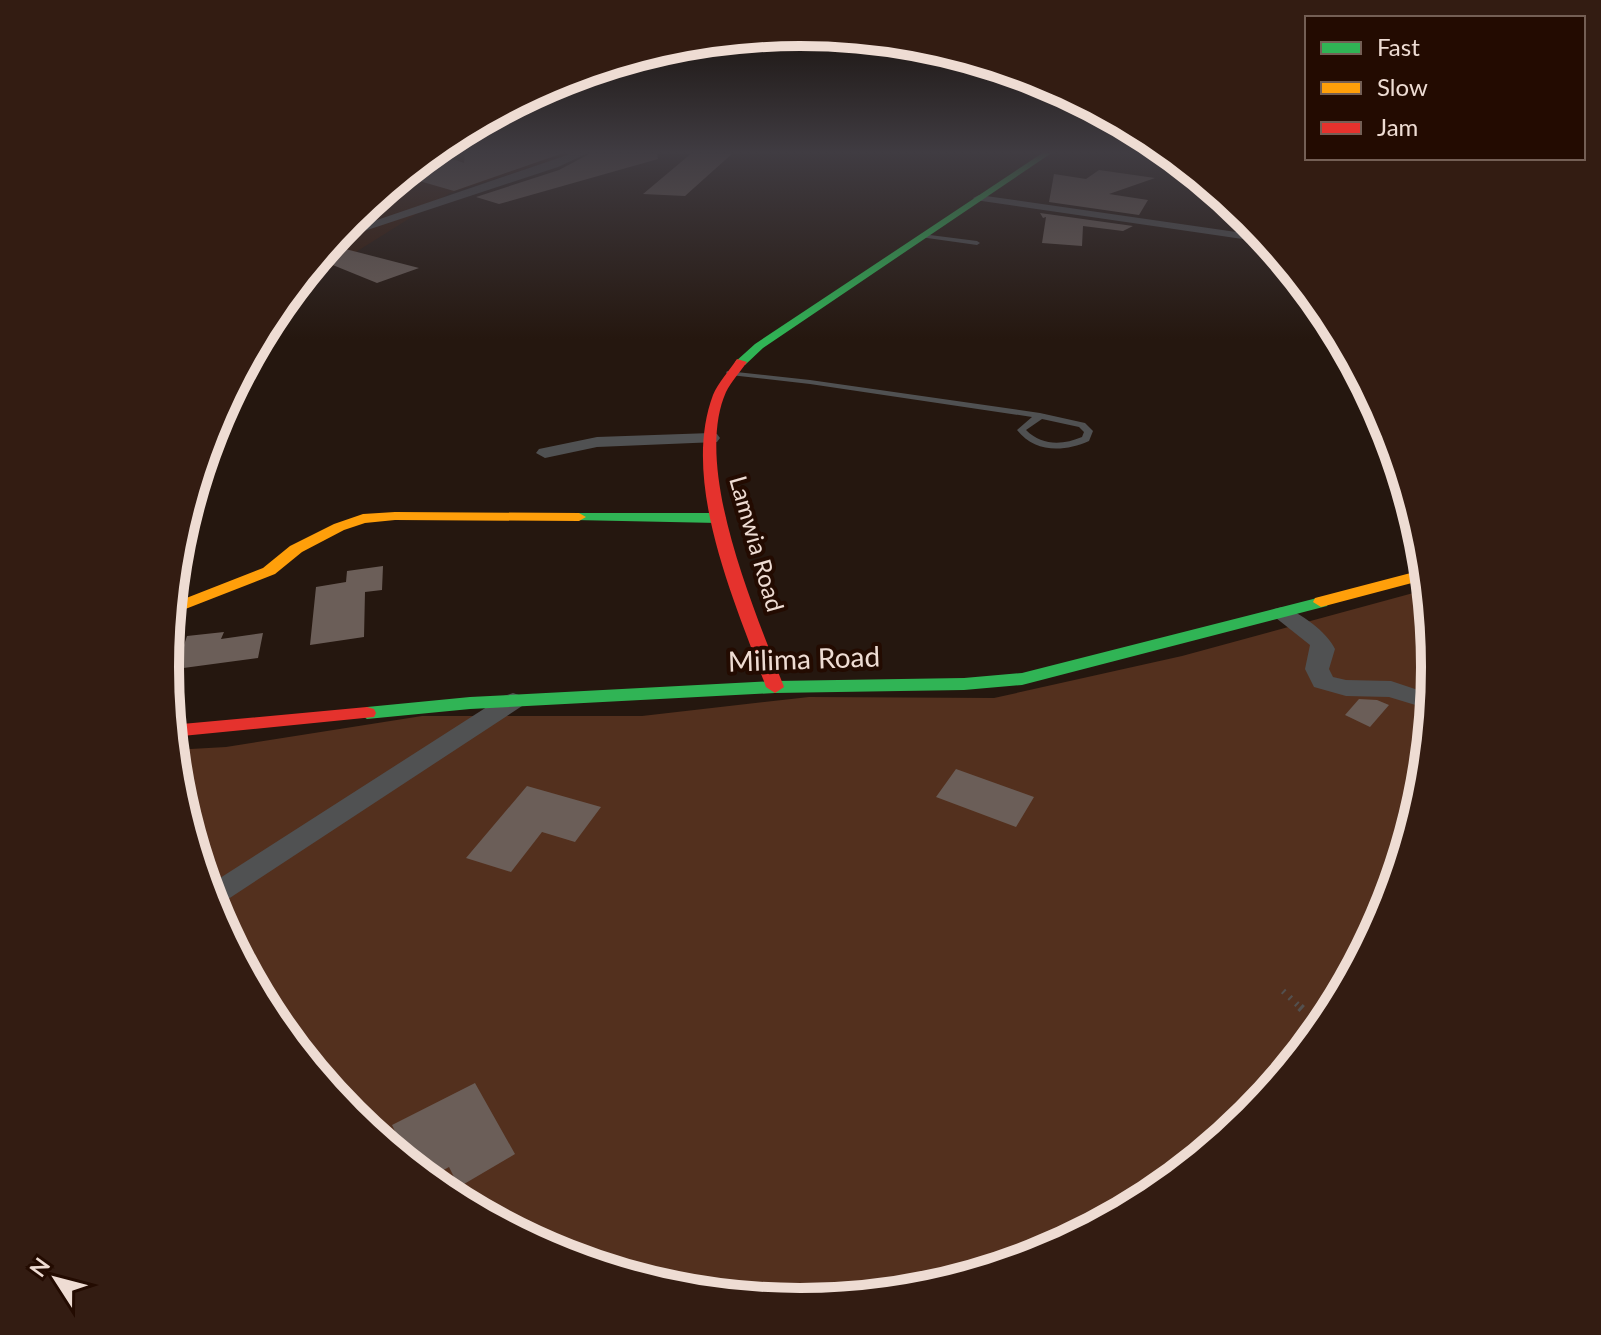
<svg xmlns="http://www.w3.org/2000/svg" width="1601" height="1335" viewBox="0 0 1601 1335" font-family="Lato,sans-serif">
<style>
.built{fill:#351808}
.green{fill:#53301e}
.building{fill:#6b5e58}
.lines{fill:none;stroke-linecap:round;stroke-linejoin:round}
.path-far1{stroke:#53504f;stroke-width:6;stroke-dasharray:2 7;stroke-linecap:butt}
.path{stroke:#53504f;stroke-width:8;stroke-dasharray:3 9;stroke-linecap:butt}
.lane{fill:#505152;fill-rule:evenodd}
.street{fill:#505152;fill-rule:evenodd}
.fast{fill:#30b455;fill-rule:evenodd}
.slow{fill:#ff9f0a;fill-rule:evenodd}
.jam{fill:#e5322d;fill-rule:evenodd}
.labels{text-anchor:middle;stroke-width:8;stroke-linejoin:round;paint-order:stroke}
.far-street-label{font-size:24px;fill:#eedcd3;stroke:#230b01}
.street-label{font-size:28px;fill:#eedcd3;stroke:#230b01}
.rim{fill:none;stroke:#eedcd3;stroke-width:10}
</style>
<rect width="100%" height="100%" fill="#25170f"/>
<path class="built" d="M432,152H580L450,193L308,282L300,281L351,218Z"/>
<path class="green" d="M1428,589L1436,668L1424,792L1387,911L1329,1021L1250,1117L1153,1196L1043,1255L924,1291L800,1303L676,1291L557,1254L447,1196L351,1117L272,1020L213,910L177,791L173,750L226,747L422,716H642L809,697L994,698L1182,656Z"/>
<path class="building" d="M432,152L464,163L465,152H566L454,191L402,176Z
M593,152H657L658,159L499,204L476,197L559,170Z
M693,152H734L685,196L643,194Z
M1099,170L1155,178L1109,194L1148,200L1139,215L1049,202L1054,174L1086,179Z
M1040,213L1133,226L1123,231L1083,226L1082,246L1042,243L1046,217L1043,218Z
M330,245L419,268L377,283L318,259Z
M383,566L382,590L365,592L364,637L310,645L316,587L346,582L347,571Z
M224,632L221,639L263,633L258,658L176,669L187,636Z
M1359,699L1377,700L1389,705L1370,727L1345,715Z
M956,769L1034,797L1016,827L936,797Z
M527,786L601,807L575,842L542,832L511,872L466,858Z
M475,1083L515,1154L459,1187L449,1167L427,1179L412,1167L392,1125Z"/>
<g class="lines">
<path class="path-far1" d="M1283,991L1302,1009"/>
<path class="path" d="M1300,1007L1323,1028"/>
<path class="lane" d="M922,234L977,241L980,243L977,245L920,237L919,236Z
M727,371L810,380L1040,413L1085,423L1093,431L1089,441C1064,452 1035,453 1017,430L1032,417L810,384L730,375L726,373ZM1042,419L1079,427L1084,432L1082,437C1063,445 1042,446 1026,430Z"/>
<path class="street" d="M576,152H590L558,167L331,242L339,233Z
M979,195L1264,236L1270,243L975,200L973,198Z
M711,433L717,434L720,438L717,442L597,447L545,458L536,453L539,449L597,437Z
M1282,607C1300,612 1327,632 1335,649L1329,669L1333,677L1346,680L1391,681L1433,695L1432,710L1389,697L1346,696L1314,687L1305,669L1310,645L1271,614L1274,609Z
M513,693L522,696L525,701L522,706L213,909L206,887L504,696Z"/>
<path class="fast" d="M1044,152H1053L763,348L745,365L735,362L755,344Z
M579,513H718L726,518L718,523L574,520V514Z
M1321,597L1329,602L1327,606L1022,685L964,690L775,693L470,709L367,719L358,713L367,707L470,697L775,681L964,678L1022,673Z"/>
<path class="slow" d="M395,512L579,513L586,517L579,521L395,520L365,523L344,530L302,552L275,574L170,615L171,604L263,568L290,546L334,524L363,514Z
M1426,569L1427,579L1321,607L1313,602L1315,598Z"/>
<path class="jam" d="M737,359L747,362C740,372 731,382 726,392C692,469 756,613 784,687L775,693L766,687C736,604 680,483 713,395C718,383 729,371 737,359Z
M367,707L374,709L376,713L374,717L172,737L171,725Z"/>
</g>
<linearGradient id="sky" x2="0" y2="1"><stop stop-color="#140d08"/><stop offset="0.45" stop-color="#403c42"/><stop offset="1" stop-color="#403c42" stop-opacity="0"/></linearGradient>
<rect width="1601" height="339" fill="url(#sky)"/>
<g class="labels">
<g class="far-street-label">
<text transform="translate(756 544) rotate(74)" y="8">Lamwia Road</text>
</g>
<g class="street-label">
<text transform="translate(804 659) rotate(-2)" y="10">Milima Road</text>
</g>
</g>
<path d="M0 0H1601V1335H0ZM179 667a621 621 0 1 1 1242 0a621 621 0 1 1-1242 0Z" fill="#331c12" fill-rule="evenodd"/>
<path class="rim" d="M179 667a621 621 0 1 1 1242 0a621 621 0 1 1-1242 0Z"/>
<rect x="1305" y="16" width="280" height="144" fill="#230b01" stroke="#745f55" stroke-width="2"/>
<rect x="1321" y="42" width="40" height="12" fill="#30b455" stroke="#745f55" stroke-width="2"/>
<text x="1377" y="56" font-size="24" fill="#eedcd3">Fast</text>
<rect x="1321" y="82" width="40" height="12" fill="#ff9f0a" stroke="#745f55" stroke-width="2"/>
<text x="1377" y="96" font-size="24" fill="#eedcd3">Slow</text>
<rect x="1321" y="122" width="40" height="12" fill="#e5322d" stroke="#745f55" stroke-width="2"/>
<text x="1377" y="136" font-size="24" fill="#eedcd3">Jam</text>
<g transform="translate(56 1279) rotate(306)" stroke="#230b01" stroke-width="6" paint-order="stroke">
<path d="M0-6L14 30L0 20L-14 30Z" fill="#eedcd3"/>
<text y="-12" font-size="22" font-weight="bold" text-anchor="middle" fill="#eedcd3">N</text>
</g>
</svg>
